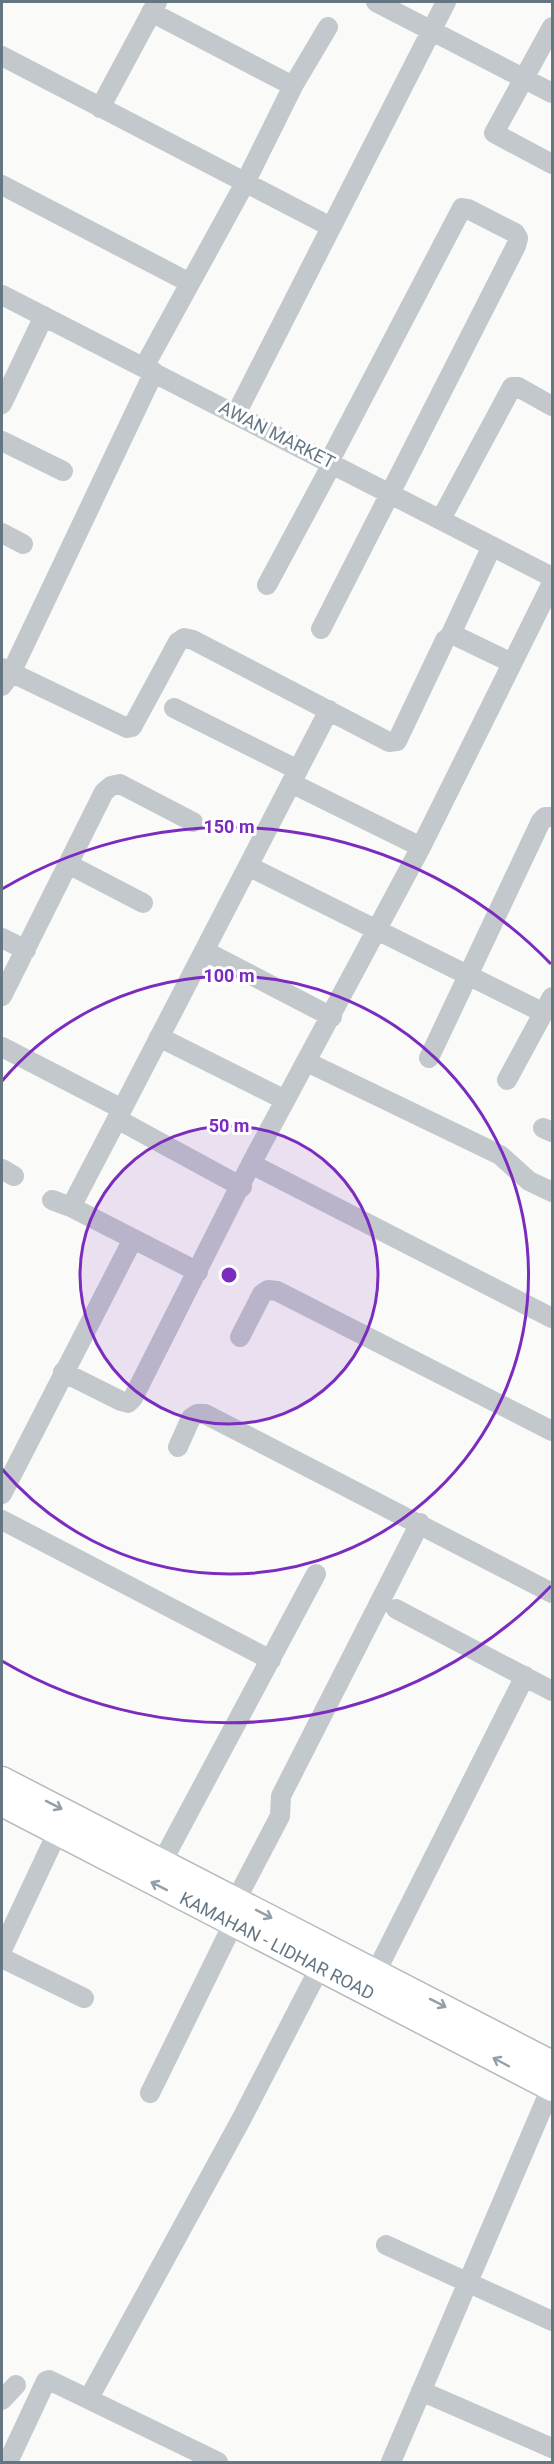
<svg xmlns="http://www.w3.org/2000/svg" width="554" height="2464" viewBox="0 0 554 2464" font-family="Roboto,sans-serif">
<style>
.lines{fill:none;stroke-linecap:round;stroke-linejoin:round}
.major-casing{stroke:#b5babe;stroke-width:27}
.minor{stroke:#c3c8cc;stroke-width:20}
.major{stroke:#fff;stroke-width:24}
.oneway{stroke:#939fa8}
.ring{fill:none;stroke:#7b2cbf;stroke-width:3}
.labels{text-anchor:middle;stroke-width:6;stroke-linejoin:round;paint-order:stroke}
.street-label{font-size:18px;fill:#657683;stroke:#fff}
.centre{fill:#7b2cbf;stroke:#fff;stroke-width:3}
.ring-label{font-size:18px;text-anchor:middle;font-weight:bold;fill:#7b2cbf;stroke:#fff;stroke-width:6;stroke-linejoin:round;paint-order:stroke}
</style>
<rect width="100%" height="100%" fill="#fafaf8"/>
<g class="lines">
<defs>
<path id="major" d="M2,1779L552,2063
M2,1804L552,2089"/>
</defs>
<use href="#major" class="major-casing"/>
<path class="minor" d="M376,2L552,93
M151,12L293,86
M552,27L494,133L552,164
M2,56L331,227
M100,108L157,2
M2,185L190,283
M2,295L552,577
M144,367L245,183L293,86L328,27
M2,404L44,316
M236,414L446,2
M2,441L63,471
M441,519L512,387H518L552,406
M2,533L23,544
M267,585L332,464
M321,629L516,246L518,238L515,233L468,209L462,208L329,462
M450,636L492,546
M2,668L127,728L132,727L178,642L184,638L193,640L389,742L397,741L445,640L450,636H456L512,663
M2,686L11,673L154,372
M174,708L298,770
M291,783L421,847
M68,864L143,903
M248,866L544,1013
M2,938L26,950
M205,951L332,1017
M2,996L104,792L111,786L120,784L193,822
M159,1037L285,1100
M2,1047L122,1109
M429,1058L541,821L545,817H552
M307,1062L500,1155L529,1181L552,1192
M507,1080L552,997
M117,1119L71,1207L198,1272
M543,1128L552,1132
M251,1164L552,1318
M2,1169L14,1176
M242,1187L117,1119L329,710
M52,1200L71,1207
M240,1337L262,1294L268,1290L277,1291L552,1431
M63,1372L121,1401L128,1403L133,1398L251,1164L421,847L552,583
M178,1447L191,1418L197,1414H205L552,1593
M2,1494L133,1239
M2,1520L271,1660
M396,1609L552,1691
M162,1862L316,1574
M236,1900L280,1816L281,1796L420,1523
M2,1950L57,1833
M2,1958L84,1998
M376,1972L525,1676
M150,2093L233,1924
M386,2245L552,2321
M421,2391L552,2448
M89,2398L242,2118L320,1967
M2,2400L16,2385
M8,2462L46,2381L49,2380L218,2462
M391,2462L551,2088"/>
<use href="#major" class="major"/>
</g>
<defs><path id="oneway-shaft" d="M-6 0H5M1.5-3L5.5 0L1.5 3" fill="none" stroke-width="1.6" stroke-linecap="round" stroke-linejoin="round" transform="scale(1.5)"/></defs>
<g class="oneway">
<use href="#oneway-shaft" transform="translate(54 1805) rotate(27)"/>
<use href="#oneway-shaft" transform="translate(159 1886) rotate(-153)"/>
<use href="#oneway-shaft" transform="translate(264 1914) rotate(27)"/>
<use href="#oneway-shaft" transform="translate(438 2003) rotate(27)"/>
<use href="#oneway-shaft" transform="translate(501 2062) rotate(-152)"/>
</g>
<circle cx="229" cy="1275" r="149" fill="#7b2cbf" fill-opacity=".12"/>
<g class="ring">
<circle cx="229" cy="1275" r="149"/>
<path d="M2 1081A299 299 0 1 1 2 1469"/>
<path d="M551 1586A448 448 0 0 1 2 1661M2 889A448 448 0 0 1 551 964"/>
</g>
<g class="labels">
<g class="street-label">
<text transform="translate(277 435) rotate(27)" y="6">AWAN MARKET</text>
<text transform="translate(277 1946) rotate(27)" y="6">KAMAHAN - LIDHAR ROAD</text>
</g>
</g>
<circle cx="229" cy="1275" r="9" class="centre"/>
<g class="ring-label">
<text x="229" y="833">150 m</text>
<text x="229" y="982">100 m</text>
<text x="229" y="1132">50 m</text>
</g>
<rect width="554" height="2464" fill="none" stroke="#657683" stroke-width="6"/>
</svg>
